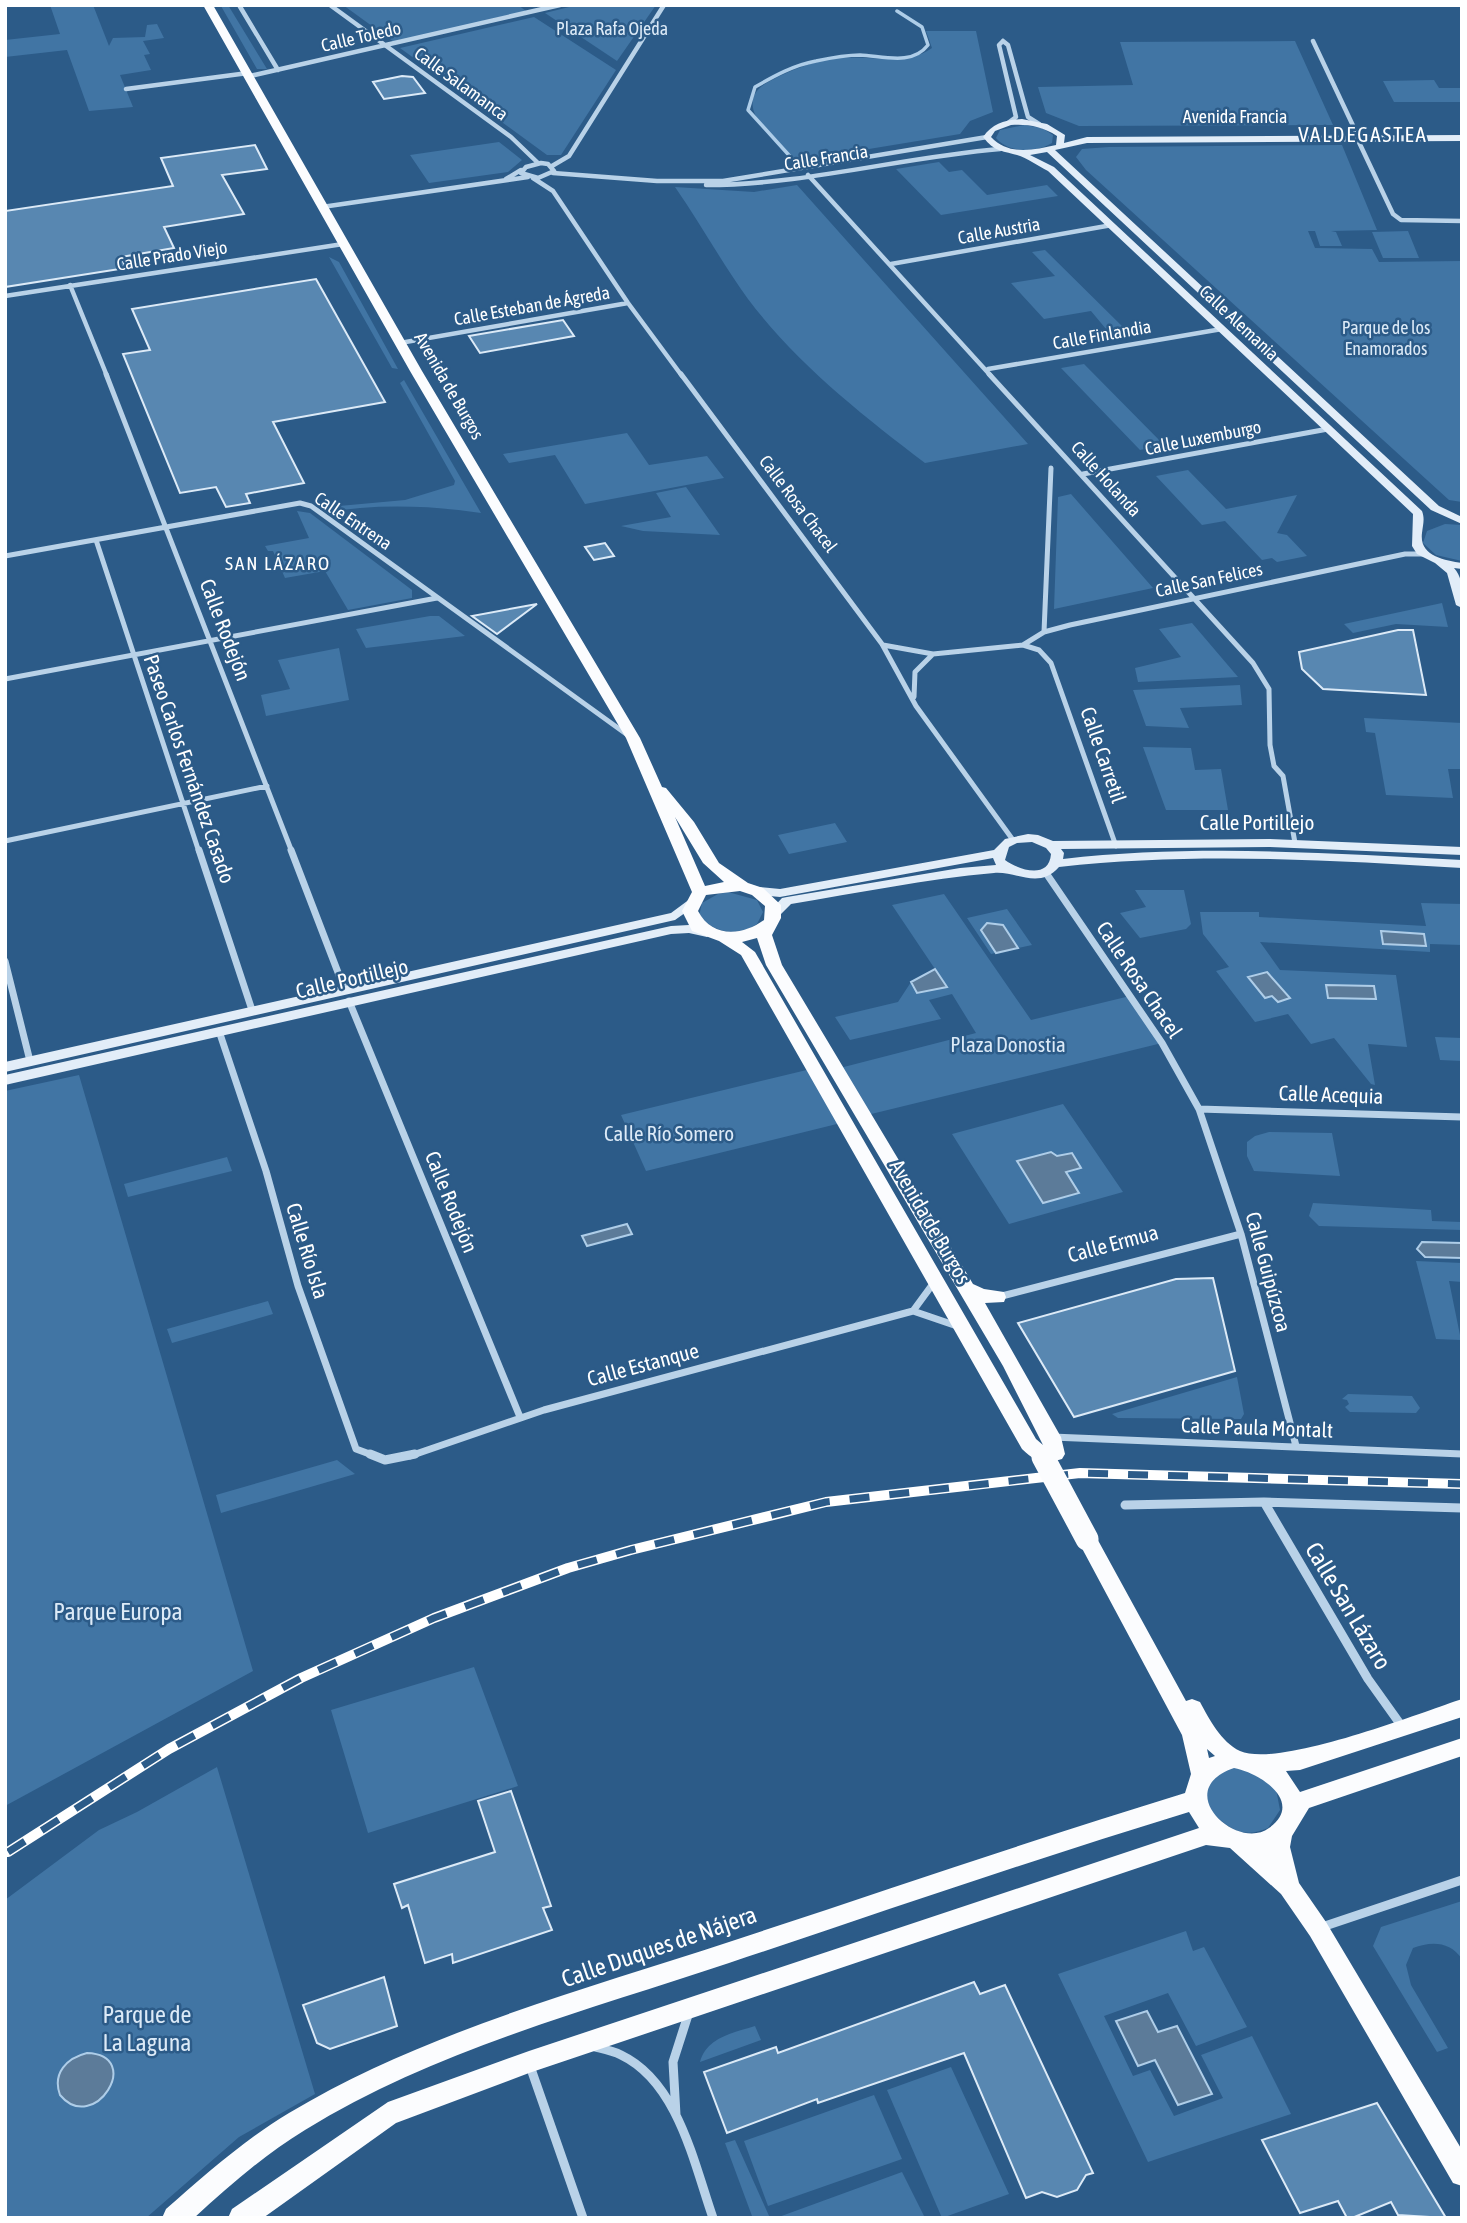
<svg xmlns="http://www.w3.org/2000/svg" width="1467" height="2223" viewBox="0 0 1467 2223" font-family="'Asap Condensed',sans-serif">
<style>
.green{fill:#4175a4}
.water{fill:#5c7b99;stroke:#aecde8;stroke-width:2}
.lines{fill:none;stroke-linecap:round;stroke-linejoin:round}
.stream{stroke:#aecde8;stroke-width:3.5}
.building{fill:#5887b1;stroke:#dceaf7;stroke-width:2}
.street-far3{stroke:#b9d2e8;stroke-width:4.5}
.street-far2{stroke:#b9d2e8;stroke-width:5}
.street-far1{stroke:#b9d2e8;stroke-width:7}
.street{stroke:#b9d2e8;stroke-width:9}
.secondary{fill:#e2edf8;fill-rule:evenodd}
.primary{fill:#fbfcfe;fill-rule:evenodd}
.rail-casing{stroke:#fff;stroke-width:10}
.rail{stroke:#2c5b88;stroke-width:7;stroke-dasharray:20;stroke-linecap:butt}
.primary-bridge{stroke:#fbfcfe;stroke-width:23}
.labels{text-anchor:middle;stroke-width:5;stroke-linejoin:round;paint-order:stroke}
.far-park-label{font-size:18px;fill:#dceaf7;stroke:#2c5b88}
.far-street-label{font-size:18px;fill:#fff;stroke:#2c5b88}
.far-neighbourhood-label{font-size:19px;letter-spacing:2px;fill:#fff;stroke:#2c5b88}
.far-quarter-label{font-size:21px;letter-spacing:2px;fill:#fff;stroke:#2c5b88}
.street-label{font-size:21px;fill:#fff;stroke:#2c5b88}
.park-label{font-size:21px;fill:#dceaf7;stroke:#2c5b88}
.near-street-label{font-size:24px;fill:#fff;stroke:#2c5b88}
.near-park-label{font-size:24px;fill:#dceaf7;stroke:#2c5b88}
</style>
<rect width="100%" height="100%" fill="#2c5b88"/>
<path class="green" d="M50,5H93L109,46L113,38L145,37L147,25L157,24L164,38L143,41L150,54L144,55L151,70L120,75L133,107L89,111L67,50L5,57V40L60,34Z
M228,5L267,69H257L221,6Z
M343,5H518L526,11L394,42Z
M577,5H656L617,61L545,13Z
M534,17L616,70L561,155H547L400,48Z
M926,31H976L993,112L970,121L960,134L796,161C773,139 726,102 772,80C791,70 811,62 833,59C866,53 904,68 932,48Z
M1295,41L1333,125L1079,126L1046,113L1038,87L1133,85L1120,42Z
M1434,80L1439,88H1462V102H1394L1383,81Z
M1024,125L1042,128L1053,135L1052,143C1036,153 1008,153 996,138L1000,130Z
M499,142L522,160L508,172L429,183L410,155Z
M1342,145L1377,230L1331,231L1336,232L1342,246H1320L1315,231H1308L1315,248L1372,249L1379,262L1462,261V502L1449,500L1086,170L1076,157L1082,149L1109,147Z
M939,162L949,172L962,170L987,195L1047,185L1058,196L941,215L896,169Z
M797,185L1028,444L925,463C861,414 797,364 748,299C722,263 700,223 675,187L754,192Z
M1408,231L1419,258H1383L1372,232Z
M1045,250L1128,332L1111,335L1091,311L1044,319L1011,283L1055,276L1032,252Z
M329,257L339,262L398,369L392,368Z
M1084,364L1164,445L1140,450L1061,368Z
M404,380L481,513C441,507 400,505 360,508C350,509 337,512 328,507L405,500L454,485L455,481L400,383Z
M627,433L649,465L707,456L724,478L585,504L555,455L509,463L503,454Z
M1188,470L1226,509L1297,495L1277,533L1287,535L1307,556L1277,562L1272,558L1262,560L1225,521L1202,525L1156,476Z
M686,487L720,535L643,531L621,526L671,517L656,493Z
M1071,494L1153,588L1054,609L1058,497Z
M297,511L310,513L412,590V598L348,610L325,571L285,578L273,551H268L265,546L309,538Z
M1445,524L1462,525V561L1436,555L1423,543L1427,531Z
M1442,603L1448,627L1396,624L1353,633L1344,624Z
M430,616H439L465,636L366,648L356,629Z
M1192,623L1238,677L1138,682L1135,668L1181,657L1159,629Z
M339,648L349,700L266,716L261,695L290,689L278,660Z
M1240,685L1242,705L1180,708L1189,728L1146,726L1133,690Z
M1364,718L1462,723V769H1448L1453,798L1386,795L1375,733L1366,732Z
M1143,747L1191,748L1195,770L1221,769L1228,810H1166Z
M835,823L847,842L789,854L778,835Z
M1135,890H1184L1191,924L1186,929L1140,938L1120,913L1146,907Z
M728,892L757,900L763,912L757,924C737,937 715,933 699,916L702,903L718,894Z
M944,894L1031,1020L1130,996L1162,1043L863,1116L836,1069L976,1033L952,994L929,1000L941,1019L850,1040L835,1017L898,1002L911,982L935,969L892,905Z
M1421,903L1462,904V945L1430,944V952L1260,942L1280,970L1396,975L1407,1047L1368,1044L1375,1085L1371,1084L1334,1038L1311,1044L1288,1014L1255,1022L1216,971L1229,967L1203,934L1200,912H1259V917L1426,926Z
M1007,909L1032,945L991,954L967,918Z
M1435,1037L1462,1038V1061L1440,1060Z
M815,1068L845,1122L646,1171L621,1115Z
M79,1075L253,1671L5,1806V1091Z
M1063,1104L1123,1192L1009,1224L952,1134Z
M1269,1132L1332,1133L1340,1176L1254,1171L1247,1156V1142L1255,1136Z
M227,1157L232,1171L128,1197L124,1184Z
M1313,1203L1431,1210L1432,1221L1462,1222V1230L1319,1226L1309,1216Z
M1416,1261L1462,1263V1282L1449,1281L1461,1340L1436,1339Z
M268,1301L273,1314L172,1343L167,1329Z
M1237,1377L1244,1414L1241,1419L1118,1418L1112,1414Z
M1348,1394L1412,1396L1420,1408L1416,1413L1350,1412L1345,1407L1349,1404L1347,1400L1342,1399Z
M337,1460L355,1474L221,1513L216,1495Z
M474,1667L518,1786L368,1833L331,1710Z
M217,1767L315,2094L239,2137L146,2218H5V1900L99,1830L137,1812Z
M1233,1767L1246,1768L1276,1789L1280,1810L1268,1828C1239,1841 1226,1825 1205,1806C1206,1782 1210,1777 1233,1767Z
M1462,1901V1959C1450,1941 1431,1941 1413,1948L1406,1965L1411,1985L1448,2048L1437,2052L1373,1946L1381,1927Z
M1186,1931L1193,1951L1204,1947L1247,2027L1196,2046L1168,1993L1104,2016L1133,2076L1150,2070L1174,2116L1223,2098L1201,2055L1252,2036L1291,2114L1148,2162L1058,1974Z
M755,2026L761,2040L700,2062C707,2037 733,2033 755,2026Z
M951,2067L1009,2194L942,2218L887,2090Z
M874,2095L902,2159L768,2206L744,2141Z
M735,2140L770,2218L752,2216L725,2143Z
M902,2172L925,2218H776Z"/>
<path class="water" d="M987,923L1003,925L1018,948L996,953L981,930Z
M1381,931L1424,934L1426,946L1383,944Z
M935,969L947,987L917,993L911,982Z
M1267,972L1290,998L1278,1002L1272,996L1265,998L1248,977Z
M1326,985L1374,986L1376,999L1328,998Z
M1051,1152L1057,1156L1072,1153L1081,1168L1066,1172L1079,1193L1043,1203L1017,1161Z
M627,1224L632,1234L587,1246L582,1236Z
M1422,1242L1462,1243V1258L1425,1257L1417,1249Z
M1147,2011L1158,2032L1177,2026L1212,2094L1178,2105L1155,2060L1138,2066L1116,2021Z
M87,2053C145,2055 94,2136 60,2095C52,2073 67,2058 87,2053Z"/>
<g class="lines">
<path class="stream" d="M796,163L748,110L755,87C774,76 794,65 816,61C830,58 846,55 860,55C883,56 912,66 928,45L922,27L897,11"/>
</g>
<path class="building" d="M402,76L413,77L425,93L384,99L373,82Z
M255,145L267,169L222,175L244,214L164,227L174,248L121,257L126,268L5,287V211L173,186L161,158Z
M316,279L385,402L273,422L304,483L246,494L250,503L226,507L216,487L180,493L123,354L150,350L132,309Z
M563,320L574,336L480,353L469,336Z
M605,543L614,556L594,560L585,547Z
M537,604L497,634L472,616Z
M1398,630H1413L1426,695L1323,689L1302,669L1299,652Z
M1213,1278L1235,1371L1074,1417L1018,1323L1176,1279Z
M511,1791L551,1906L543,1908L552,1930L453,1963L452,1954L425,1963L408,1905L402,1908L394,1884L495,1852L478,1801Z
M384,1977L397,2026L330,2049L317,2043L303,2005Z
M974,1982L980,1994L1005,1985L1093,2173L1086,2175L1077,2190L1057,2197L1042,2192L1026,2198L964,2053L818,2103L817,2099L727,2133L704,2072L776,2047L778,2053Z
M1377,2103L1446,2218L1398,2215L1391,2202L1352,2218H1347L1338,2201L1300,2213L1262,2140Z"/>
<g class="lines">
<path class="street-far3" d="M239,5L278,70
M330,5L511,137L538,163
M1003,41L999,45L1016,117L1008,123
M1003,41L1008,45L1028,117L1039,124
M1313,41L1356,132
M250,76L560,5
M126,89L248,73
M1357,138L1393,214L1401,220L1462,221
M541,163L548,164L554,171L538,178L521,173L526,167Z
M552,166L569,156L664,5
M553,173L657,181H723L987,137
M808,175L991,376
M533,178L553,191L628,303L682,376
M506,179L521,170
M706,185C805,185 902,157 1000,149
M322,207L528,177
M891,264L1112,225
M70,285L107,376
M5,296L343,244
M400,343L628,303
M988,369L1222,329"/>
<path class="street-far2" d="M106,374L292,852
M681,374L882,644L916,706L1013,840
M989,374L1253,663L1269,689L1270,745L1274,766L1283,776L1295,843
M1083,474L1328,429
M96,540L199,852
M5,556L300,503L311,506L629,736
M1044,632L1051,468
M883,645L933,654L1023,645L1044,632L1070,625L1405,554H1424
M1023,645L1039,650L1051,663L1116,846
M5,679L437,598
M914,697L915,672L932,655
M5,841L267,786"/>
<path class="street-far1" d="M199,850L252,1010
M291,850L344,988
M1046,873L1162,1043L1199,1109L1241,1234L1296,1446
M5,961L30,1061
M349,1001L520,1417
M219,1031L266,1171L298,1286L356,1449L375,1456
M1199,1109L1462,1117
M998,1297L1241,1234
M913,1311L935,1281
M1052,1437L1462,1454
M410,1456L544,1410L913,1311L957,1326"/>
<path class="street" d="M370,1454L385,1460L415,1454
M1264,1502L1368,1679L1403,1728
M1125,1505L1264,1502L1462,1508
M1322,1927L1462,1880
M595,2047C603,2049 613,2051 621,2055C678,2082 694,2164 713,2218
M530,2066L583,2218
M676,2115L673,2062L689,2012"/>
<path class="secondary" d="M1022,119L1047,124L1065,135L1064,143L1087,137L1462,135V141L1087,143L1055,150L1439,506L1462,517V524L1431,510L1047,152L1030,155L1054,167L1422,511C1425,519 1423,524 1422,533C1419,556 1444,560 1462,563V569L1454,568C1464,579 1462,594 1462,608L1456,605L1447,573L1435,563L1417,554L1412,546L1413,514L1048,171C1038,166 1027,158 1017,155C1000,150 995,152 983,137C993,123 1005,120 1022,119ZM1011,125C1027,124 1042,126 1057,136L1056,145C1033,150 1009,156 991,137L995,131Z
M1028,834L1038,835L1053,841L1269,839L1462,847V855L1269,847L1061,849L1064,853L1063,859C1196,844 1329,853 1462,860V868C1327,860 1194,852 1059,867C1039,890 1017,871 994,873C926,879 858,893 791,904L779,916L774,917L768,913L782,898L787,897L960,868L996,865L993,858L780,897L759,895L753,891L759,887L780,889L994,850L1005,839ZM1032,842L1046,848L1051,854C1049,880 1019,870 1005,860L1009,847L1017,843Z
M694,896L699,897L700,900L699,903L675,920L5,1072V1062L671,913Z
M689,925L712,930L713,933L707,937L689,933L671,934L5,1085V1075L671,926Z"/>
<path class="primary" d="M203,5H213L422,371L640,738L662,787L666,788L694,822L719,863L748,883L763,888L781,905V918L772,935L782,965L973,1284L984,1289L1004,1292L1006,1297L1004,1302L985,1303L1061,1437L1065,1454L1062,1459C1044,1465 1037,1463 1022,1449L741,955L719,941L692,931L682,911L692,892L626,738L410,371ZM675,817L703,863L724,882L705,886ZM740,891L752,895L765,906L764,920C742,936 712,938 698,911L706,895ZM757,938L766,965L1003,1366L1043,1445L1036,1439L755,952L742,942Z
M1087,1531L1094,1533L1186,1701L1192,1699L1200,1702C1209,1719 1221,1742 1240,1751C1279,1768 1417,1714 1462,1699V1717L1300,1770L1286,1771L1300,1792L1462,1738V1756L1309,1808L1292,1836L1290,1847L1299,1883L1326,1922L1462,2150V2186L1453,2183L1310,1936L1281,1894L1230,1848L1206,1845L529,2073L396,2123L263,2218H228L232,2209L388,2102L529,2051L1199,1828L1189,1812C1035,1859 882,1912 729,1963C586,2011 435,2050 305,2130C264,2155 229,2186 194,2218H162L166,2209C205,2175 244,2140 289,2113C425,2032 580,1991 729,1942C881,1892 1032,1840 1185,1793L1191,1774L1182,1735L1077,1539L1080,1533ZM1207,1749L1215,1756L1209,1758ZM1234,1768C1260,1773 1305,1802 1269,1828C1237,1852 1170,1790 1234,1768Z"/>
<defs>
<path id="rail" d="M8,1852L169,1749L301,1678L434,1618L568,1568L631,1550L826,1502L1080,1473L1462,1484"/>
</defs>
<use href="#rail" class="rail-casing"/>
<use href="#rail" class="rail"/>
<path class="primary-bridge" d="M1043,1457L1087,1539"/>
</g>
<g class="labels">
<g class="far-park-label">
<text x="612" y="35">Plaza Rafa Ojeda</text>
<text x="1386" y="334">Parque de los<tspan x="1386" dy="21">Enamorados</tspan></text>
</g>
<g class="far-street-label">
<text transform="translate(361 37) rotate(-13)" y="6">Calle Toledo</text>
<text transform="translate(461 84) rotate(36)" y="6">Calle Salamanca</text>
<text x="1235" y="123">Avenida Francia</text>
<text transform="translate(826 158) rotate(-9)" y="6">Calle Francia</text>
<text transform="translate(999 231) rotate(-10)" y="6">Calle Austria</text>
<text transform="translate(172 256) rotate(-9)" y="6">Calle Prado Viejo</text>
<text transform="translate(532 306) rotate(-10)" y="6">Calle Esteban de Ágreda</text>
<text transform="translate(1239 323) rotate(43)" y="6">Calle Alemania</text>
<text transform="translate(1102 335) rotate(-10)" y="6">Calle Finlandia</text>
<text transform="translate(449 386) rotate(60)" y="6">Avenida de Burgos</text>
<text transform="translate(1203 438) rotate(-11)" y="6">Calle Luxemburgo</text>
<text transform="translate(1106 479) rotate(48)" y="6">Calle Holanda</text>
<text transform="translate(798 504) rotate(53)" y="6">Calle Rosa Chacel</text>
<text transform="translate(353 521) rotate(34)" y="6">Calle Entrena</text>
<text transform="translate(1209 580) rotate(-12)" y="6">Calle San Felices</text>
</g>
<g class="far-neighbourhood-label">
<text x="278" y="570">SAN LÁZARO</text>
</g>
<g class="far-quarter-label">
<text x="1363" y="142">VALDEGASTEA</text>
</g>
<g class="street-label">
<text transform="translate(225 630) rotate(69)" y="7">Calle Rodejón</text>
<text transform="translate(1103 755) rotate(71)" y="7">Calle Carretil</text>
<text transform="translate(189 769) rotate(71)" y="7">Paseo Carlos Fernández Casado</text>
<text x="1257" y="830">Calle Portillejo</text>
<text transform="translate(352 979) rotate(-13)" y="7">Calle Portillejo</text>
<text transform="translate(1139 980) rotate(56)" y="7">Calle Rosa Chacel</text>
<text transform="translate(1331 1095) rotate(2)" y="7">Calle Acequia</text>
<text transform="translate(451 1202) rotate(68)" y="7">Calle Rodejón</text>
<text transform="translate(930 1222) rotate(60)" y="7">Avenida de Burgos</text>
<text transform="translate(1113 1244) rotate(-15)" y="7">Calle Ermua</text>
<text transform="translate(307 1251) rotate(73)" y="7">Calle Río Isla</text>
<text transform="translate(1268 1272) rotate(75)" y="7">Calle Guipúzcoa</text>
<text transform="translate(643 1365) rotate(-15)" y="7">Calle Estanque</text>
<text transform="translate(1257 1428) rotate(2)" y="7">Calle Paula Montalt</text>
</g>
<g class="park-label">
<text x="1008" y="1052">Plaza Donostia</text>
<text x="669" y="1141">Calle Río Somero</text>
</g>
<g class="near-street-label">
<text transform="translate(1348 1606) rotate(59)" y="8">Calle San Lázaro</text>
<text transform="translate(659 1947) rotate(-19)" y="8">Calle Duques de Nájera</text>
</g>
<g class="near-park-label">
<text x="118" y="1620">Parque Europa</text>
<text x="147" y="2023">Parque de<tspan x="147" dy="28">La Laguna</tspan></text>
</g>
</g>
<rect width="1467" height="2223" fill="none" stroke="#ffffff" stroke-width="14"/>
</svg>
